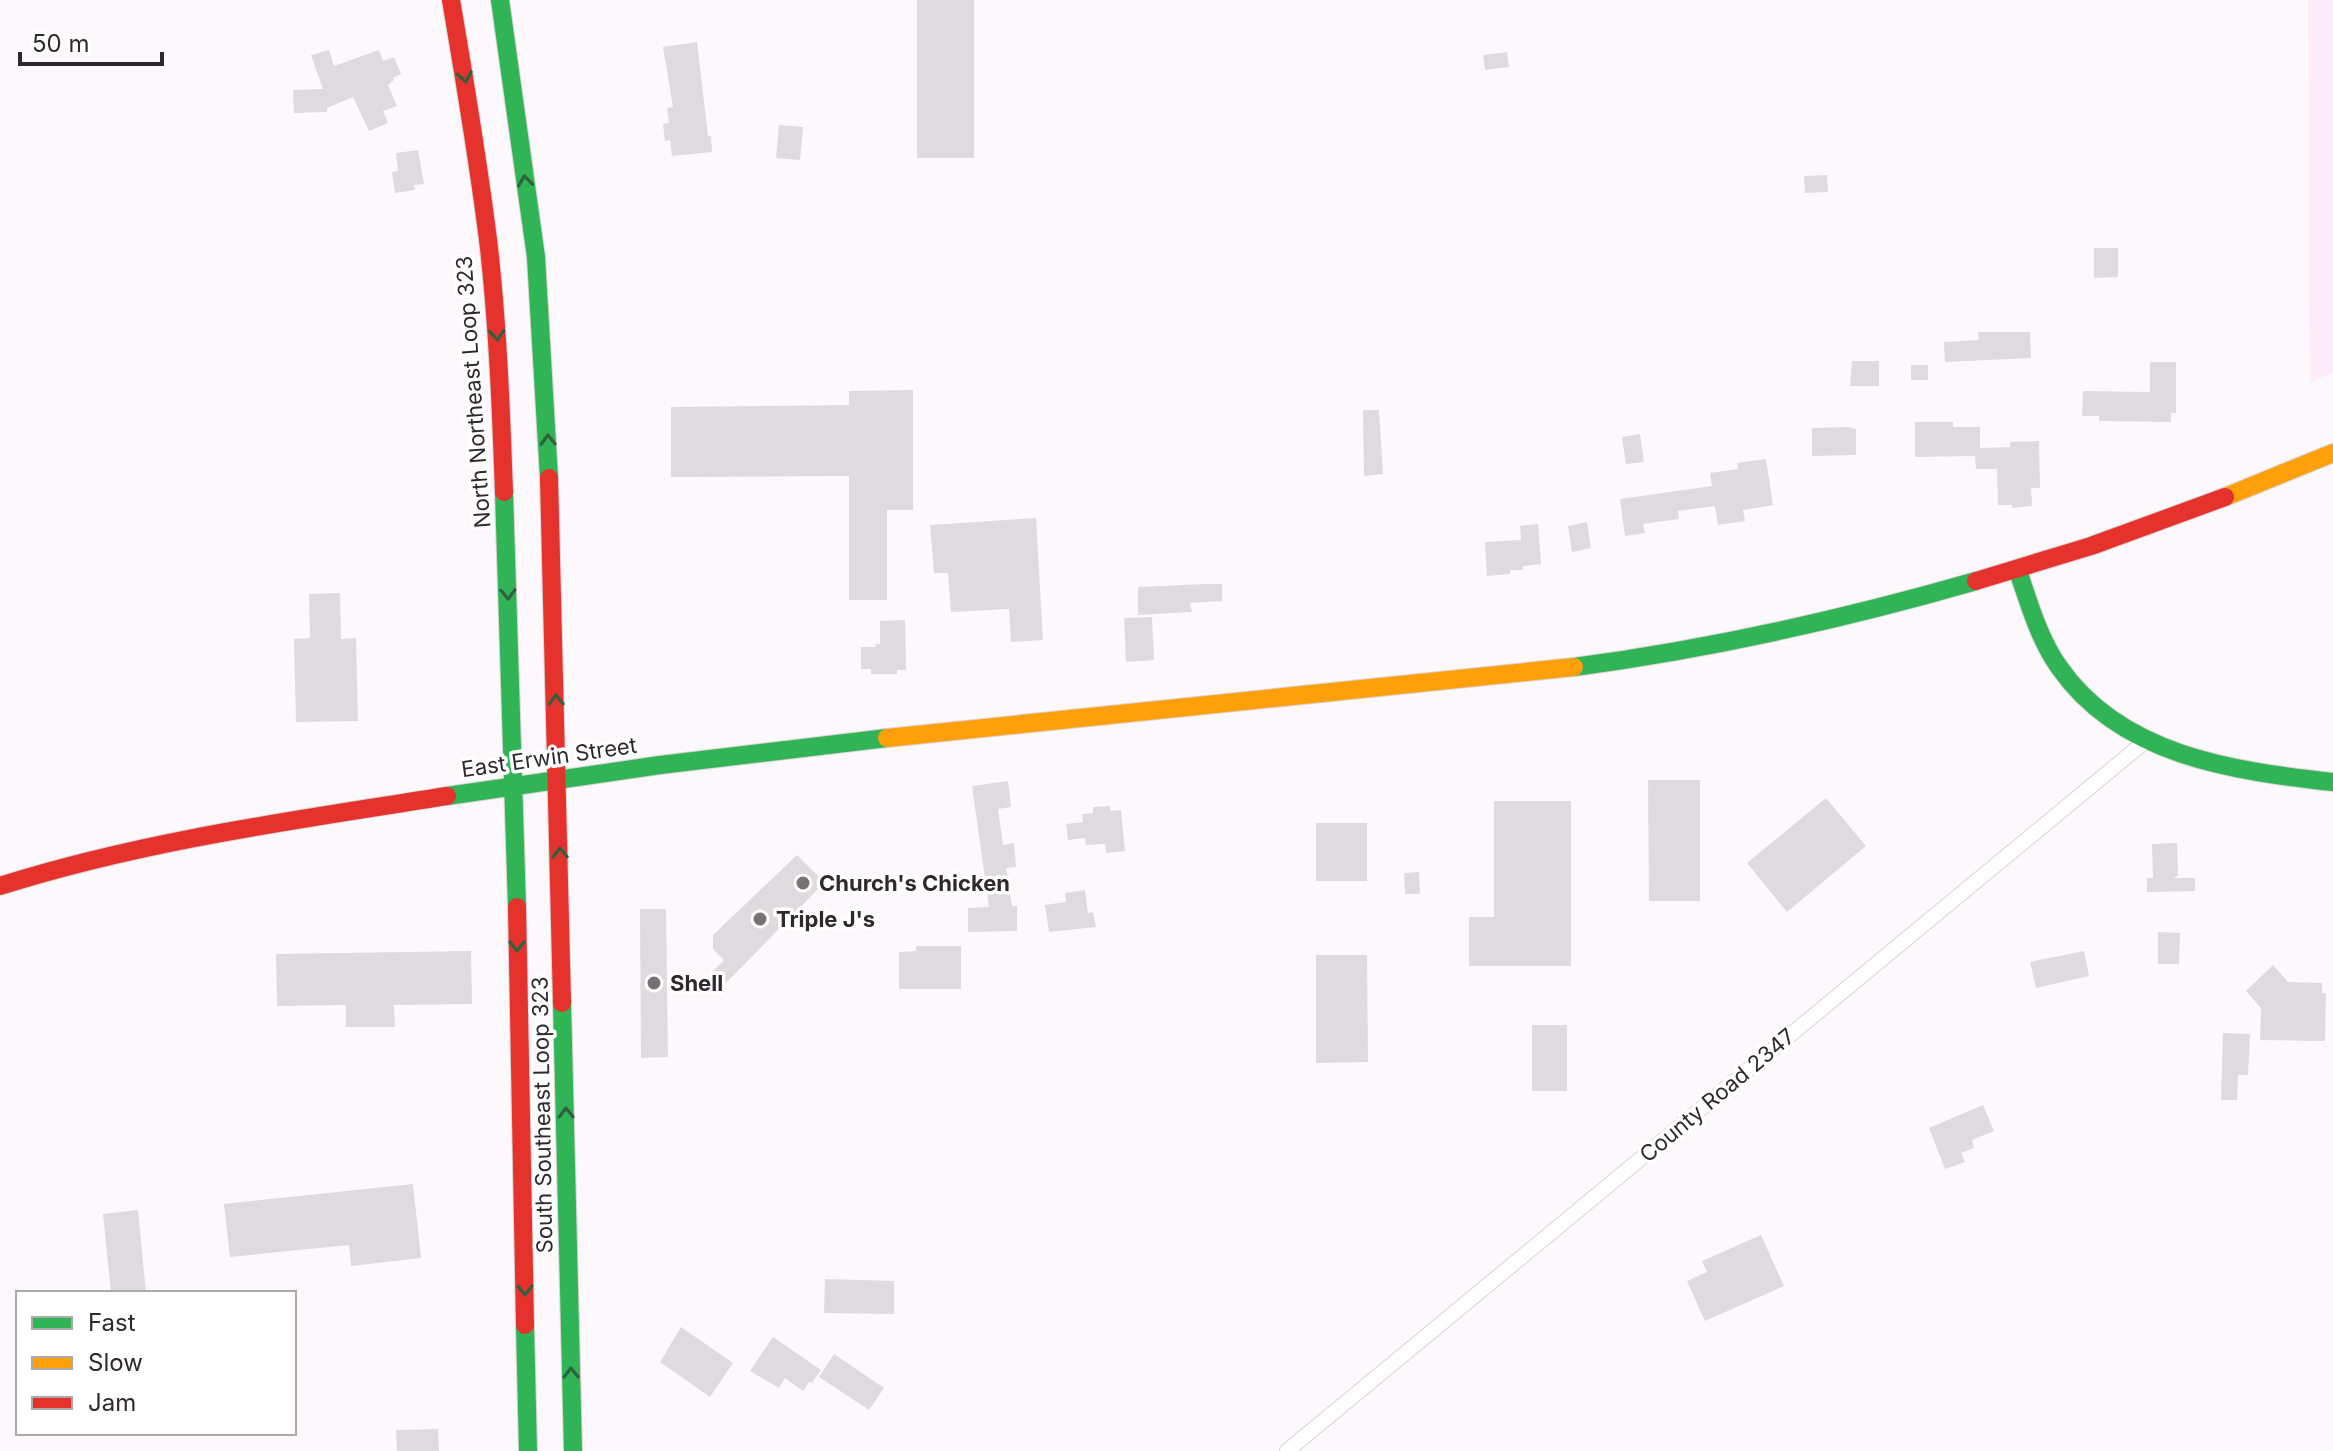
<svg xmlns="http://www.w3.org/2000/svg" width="2333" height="1451" viewBox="0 0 2333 1451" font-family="Inter,sans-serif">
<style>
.green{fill:#fdebf9}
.building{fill:#dfdade}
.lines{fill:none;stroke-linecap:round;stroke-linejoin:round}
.street-casing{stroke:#d9d3d7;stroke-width:16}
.fast-casing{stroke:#d9d3d7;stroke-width:20}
.slow-casing{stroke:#d9d3d7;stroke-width:20}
.jam-casing{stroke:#d9d3d7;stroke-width:20}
.street{stroke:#fffeff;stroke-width:14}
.fast{stroke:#30b455;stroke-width:18}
.slow{stroke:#ff9f0a;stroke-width:18}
.jam{stroke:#e5322d;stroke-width:18}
.oneway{stroke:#2f613e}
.poi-dot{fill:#777176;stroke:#fff;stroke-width:3}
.labels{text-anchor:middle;stroke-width:7;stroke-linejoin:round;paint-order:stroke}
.street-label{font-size:22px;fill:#2f292e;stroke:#fff}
.poi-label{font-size:22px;font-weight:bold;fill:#2f292e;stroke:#fff;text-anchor:start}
</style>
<rect width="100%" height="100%" fill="#fdf8fc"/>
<path class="green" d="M2308,0H2333V372L2310,383Z"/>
<path class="building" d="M917,0H974V158H917Z
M697,42L708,136H711L712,152L672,156L670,140L665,141L663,124L669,123L667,108L673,107L663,47Z
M329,50L334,66L379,50L383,61L394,57L401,74L393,78L394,80L388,85L397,106L383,111L388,123L369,131L353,97L327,108V112L294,113L293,90L323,89L311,55Z
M1507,52L1509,67L1485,70L1483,55Z
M779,125L803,127L800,160L776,158Z
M418,150L424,184L414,185L415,190L395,193L392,172L398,171L396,153Z
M1827,175L1828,192L1805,193L1804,176Z
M2094,248H2118V277L2094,278Z
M1978,332H2030L2031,358L1945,362L1944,342L1979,340Z
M1852,361H1879V386H1850Z
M2150,362H2176V413H2171V422L2099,421V416H2082L2083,391L2150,392Z
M1911,365H1928V380H1911Z
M913,390V510H887V600H849V476L671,477V407L849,405V391Z
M1363,410H1379L1383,474L1364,476Z
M1915,422H1953V427H1980V448L2010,447V442L2039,441L2040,488H2031L2032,506L2012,508V505H1998L1997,469H1976L1975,456L1915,457Z
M1849,427L1856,429V455L1812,456V428Z
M1640,434L1644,462L1626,464L1622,437Z
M1766,459L1773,505L1743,510L1745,521L1718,525L1715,506L1678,511L1679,519L1643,524L1645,533L1625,536L1620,499L1712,486L1710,473L1738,469L1737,463Z
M1036,518L1043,640L1011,642L1009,609L951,612L948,573H934L930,525Z
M1587,522L1591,548L1572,552L1568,526Z
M1538,524L1541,564L1523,566V570H1510V574L1487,576L1485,542L1521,540L1520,526Z
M1206,584H1222V601L1190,603L1192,612L1138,615V587Z
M340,593L341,639L356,638L358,721L296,722L294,639L310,638L309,594Z
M1152,617L1154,660L1126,662L1124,618Z
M905,620L906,670H897V674H871V669H861V647H876L875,644H880V621Z
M1648,780H1700V901H1649Z
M1008,781L1011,807L998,809L1003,845L1014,843L1016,867L1006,868L1012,906H1017V931L968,932V908L989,907L972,786Z
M1826,798L1866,846L1787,912L1747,863Z
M1494,801H1571V966H1469V917H1494Z
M1110,806V811L1121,810L1125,851L1106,853L1105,844L1086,845L1085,838L1068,840L1066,824L1083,822L1082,814L1093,813V807Z
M1316,823H1367V881H1316Z
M2177,843L2178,876L2173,878H2195V891L2147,892V878H2153L2152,844Z
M797,855L819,877V888L725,984L713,971L724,960L713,949V935Z
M1419,872L1420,894H1405L1404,873Z
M1085,890L1088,913L1093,912L1096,927L1049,932L1045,905L1066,902L1065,893Z
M640,909H666L668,1057L641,1058Z
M2158,932L2180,933L2179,964H2158Z
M916,946H961V989H899V952L916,951Z
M471,951L472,1004L394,1005L395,1027H346V1005L277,1006L276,954Z
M2084,951L2089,976L2036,988L2030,962Z
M1316,955H1367L1368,1062L1316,1063Z
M2273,965L2288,982L2322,983V993H2326L2325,1041L2260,1040L2261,1008L2246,991Z
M1532,1025H1567V1091H1532Z
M2223,1033L2250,1034L2248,1075H2238L2237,1100H2221Z
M1983,1105L1994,1131L1972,1140L1974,1148L1961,1153L1965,1162L1945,1169L1929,1128Z
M413,1184L421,1258L351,1266L349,1245L230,1257L224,1204Z
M138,1210L146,1293H111L103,1214Z
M1761,1235L1784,1286L1705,1321L1687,1281L1707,1272L1702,1261Z
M825,1279L894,1281V1314L824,1313Z
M681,1327L733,1363L710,1397L660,1362Z
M773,1337L821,1370L812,1383L809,1382L803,1391L785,1378L779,1388L750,1371Z
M834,1354L884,1388L869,1410L819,1377Z
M438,1429L439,1451H397L396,1430Z"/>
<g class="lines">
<defs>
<path id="street" d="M1287,1451L2147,740"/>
<path id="fast" d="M500,0L536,257L549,478
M504,492L517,907
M2018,571C2029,603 2039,639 2059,667C2121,756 2233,771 2333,782
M1574,667C1710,649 1844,619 1976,581
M447,796L660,765L887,738
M562,1003L573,1451
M525,1325L528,1451"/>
<path id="slow" d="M2225,497L2333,453
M887,738L1574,667"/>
<path id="jam" d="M451,0C465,82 479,165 489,248C498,329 501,410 504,492
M549,478L562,1003
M1976,581L2091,546L2225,497
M0,886C145,840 297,820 447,796
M517,907L525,1325"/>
</defs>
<use href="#street" class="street-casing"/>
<use href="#fast" class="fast-casing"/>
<use href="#slow" class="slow-casing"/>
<use href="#jam" class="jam-casing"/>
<use href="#street" class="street"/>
<use href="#fast" class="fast"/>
<use href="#slow" class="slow"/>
<use href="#jam" class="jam"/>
</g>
<defs><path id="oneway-chevron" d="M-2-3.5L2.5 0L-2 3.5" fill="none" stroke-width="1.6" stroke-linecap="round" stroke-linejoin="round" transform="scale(2)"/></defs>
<g class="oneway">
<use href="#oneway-chevron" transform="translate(465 77) rotate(80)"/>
<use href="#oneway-chevron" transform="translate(525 181) rotate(-97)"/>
<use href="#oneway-chevron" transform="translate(497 335) rotate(86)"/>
<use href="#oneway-chevron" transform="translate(548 440) rotate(-92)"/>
<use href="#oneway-chevron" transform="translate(508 594) rotate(88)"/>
<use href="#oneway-chevron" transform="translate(556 700) rotate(-92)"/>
<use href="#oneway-chevron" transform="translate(560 853) rotate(-92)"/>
<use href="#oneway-chevron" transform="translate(517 946) rotate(89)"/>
<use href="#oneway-chevron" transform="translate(566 1113) rotate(-91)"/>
<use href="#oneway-chevron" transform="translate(525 1290) rotate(89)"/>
<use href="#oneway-chevron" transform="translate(571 1373) rotate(-91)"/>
</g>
<g class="poi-dot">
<circle cx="803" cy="883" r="8"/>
<circle cx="760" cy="919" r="8"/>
<circle cx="654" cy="983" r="8"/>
</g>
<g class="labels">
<g class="street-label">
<text transform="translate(473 392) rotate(-94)" y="8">North Northeast Loop 323</text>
<text transform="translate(549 757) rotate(-8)" y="8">East Erwin Street</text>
<text transform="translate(1717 1095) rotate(-40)" y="8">County Road 2347</text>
<text transform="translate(542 1115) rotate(-91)" y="8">South Southeast Loop 323</text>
</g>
<g class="poi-label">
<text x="819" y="891">Church's Chicken</text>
<text x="776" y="927">Triple J's</text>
<text x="670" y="991">Shell</text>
</g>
</g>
<rect x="16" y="1291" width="280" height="144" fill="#ffffff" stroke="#aca9ab" stroke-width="2"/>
<rect x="32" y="1317" width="40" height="12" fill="#30b455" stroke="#aca9ab" stroke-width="2"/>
<text x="88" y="1331" font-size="24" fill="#2f292e">Fast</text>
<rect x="32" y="1357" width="40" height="12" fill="#ff9f0a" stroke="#aca9ab" stroke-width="2"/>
<text x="88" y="1371" font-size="24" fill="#2f292e">Slow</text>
<rect x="32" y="1397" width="40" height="12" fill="#e5322d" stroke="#aca9ab" stroke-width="2"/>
<text x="88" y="1411" font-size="24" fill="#2f292e">Jam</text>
<path d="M20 52v12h142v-12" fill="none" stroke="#2f292e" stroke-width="4"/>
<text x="32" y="52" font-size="24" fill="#2f292e" stroke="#ffffff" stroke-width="6" paint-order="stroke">50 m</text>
</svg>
